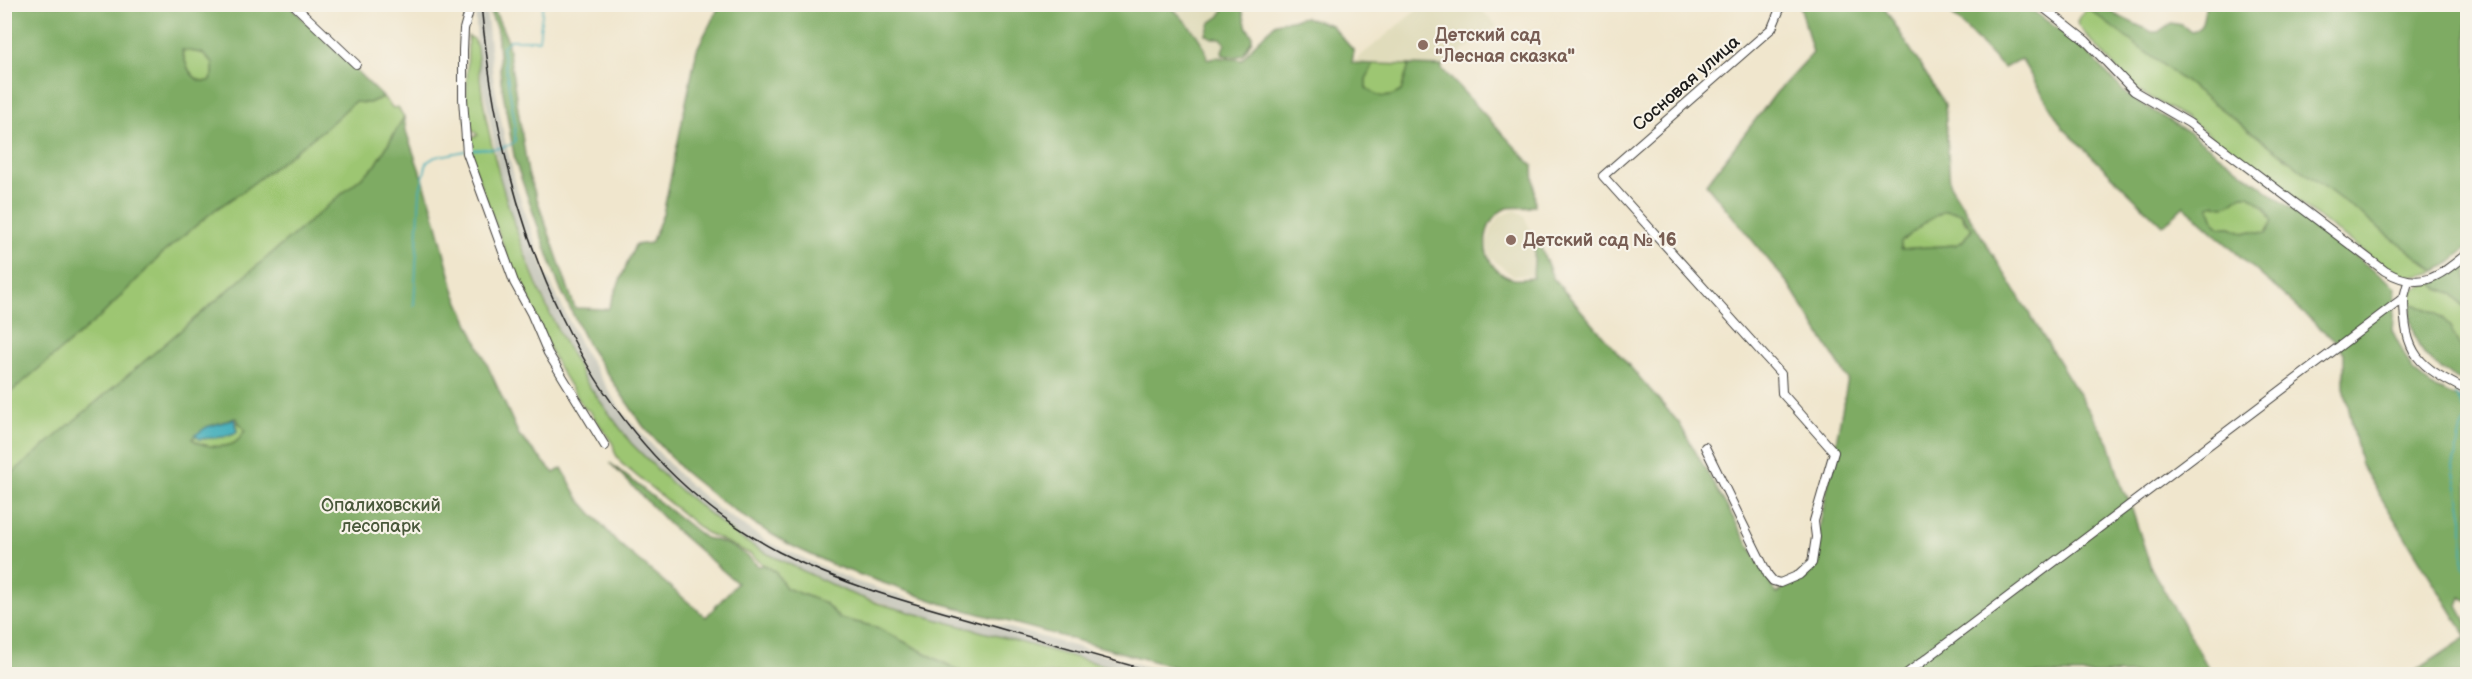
<svg xmlns="http://www.w3.org/2000/svg" width="2472" height="679" viewBox="0 0 2472 679" font-family="'Balsamiq Sans',sans-serif">
<style>
.built{fill:#e0dcbb}
.industrial{fill:#c4c5b9}
.green{fill:#9dc672;stroke:#5c7147;stroke-width:1.5}
.forest{fill:#7eab64;stroke:#4d6440;stroke-width:1.5;fill-rule:evenodd}
.water{fill:#3cacb9;stroke:#2c646a;stroke-width:1.5}
.lines{fill:none;stroke-linecap:round;stroke-linejoin:round}
.stream{stroke:#3cacb9;stroke-width:1.5}
.minor-casing{stroke:#3c3a37;stroke-width:10}
.minor{stroke:#fff;stroke-width:8}
.rail{stroke:#1c1c1c;stroke-width:1.5}
.education-dot{fill:#8d6e63;stroke:#f7f3e8;stroke-width:2}
.labels{text-anchor:middle;stroke-width:4.5;stroke-linejoin:round;paint-order:stroke}
.education-label{font-size:18px;font-weight:bold;fill:#785e54;stroke:#f7f3e8;text-anchor:start}
.street-label{font-size:18px;fill:#1c1c1c;stroke:#f7f3e8}
.park-label{font-size:18px;fill:#49583a;stroke:#f7f3e8}
</style>
<rect width="100%" height="100%" fill="#f7f3e8"/>
<filter id="ink" filterUnits="userSpaceOnUse"><feTurbulence type="fractalNoise" baseFrequency=".0167" numOctaves="2"/><feDisplacementMap in="SourceGraphic" scale="12" xChannelSelector="R" yChannelSelector="G"/><feConvolveMatrix kernelMatrix="1 2 1 2 8 2 1 2 1" color-interpolation-filters="sRGB"/></filter>
<filter id="wash" filterUnits="userSpaceOnUse"><feTurbulence type="fractalNoise" baseFrequency=".008" numOctaves="4" result="noise"/><feDisplacementMap in="SourceGraphic" scale="24" xChannelSelector="R" yChannelSelector="G"/><feGaussianBlur stdDeviation="1.35" result="paint"/><feColorMatrix in="noise" values="0 0 0 0 0 0 0 0 0 0 0 0 0 0 0 0 0 1.4 0 .05"/><feComposite in="paint" operator="in"/></filter>
<g filter="url(#wash)">
<rect width="100%" height="100%" fill="#f0e6cd"/>
<path class="built" d="M1112,5H1245L1230,20L1254,45L1242,60L1211,87Z
M1423,5H1477L1497,26L1442,66L1352,63Z
M1516,210L1524,216L1533,236L1532,275L1513,276L1490,257L1487,243L1492,228L1500,216Z"/>
<path class="industrial" d="M475,5H486L493,77L504,136L517,189L546,274L583,350L606,386L624,414L681,477L717,508L768,542L854,581L939,608L1173,674H1136L940,621L847,592L784,563L738,537L670,482L631,443L583,378L581,369L571,355L541,292L511,215L501,179L478,60Z"/>
<path class="green" d="M2087,7L2436,271C2417,278 2405,278 2387,269L2188,119L2140,92L2121,74L2078,26L2077,22Z
M468,36L474,39L477,48C483,130 508,216 540,292C548,310 557,328 566,346C572,357 579,366 583,378L631,443L670,482L738,537L762,551L847,592L877,603L1136,674H1035L1011,669L1009,674H965L876,627L839,618L825,603L786,588L775,571L764,565L750,554L705,532L621,463L615,453L613,444L590,411L584,408L560,370L542,334L529,297L517,283L469,153V138L478,135L471,129L466,120Z
M182,49L202,53L214,63L213,74L209,81C191,84 185,63 182,49Z
M1374,64L1409,65L1401,91C1387,100 1380,98 1366,88V79Z
M383,97L393,108L398,107L404,117L376,165L5,480V397L102,315L164,252L216,209L239,194L327,127L354,102L369,103Z
M2242,195H2249L2265,207L2273,221L2266,233L2251,231L2244,233L2230,227H2220L2215,223L2209,206L2216,204C2228,209 2233,202 2242,195Z
M1944,211L1961,213L1965,222L1972,228L1962,242L1955,245L1902,249L1900,242L1924,223Z
M2433,283C2439,291 2446,289 2454,295C2459,300 2461,305 2467,309V361L2449,325L2437,313L2413,304L2410,308L2413,289Z
M236,418L245,431C242,433 241,437 239,439C229,451 201,447 192,438L195,435L200,439L223,437L237,432Z"/>
<path class="forest" d="M5,5H289L383,97L369,103L354,102L327,127L239,194L216,209L164,252L102,315L5,397ZM182,50L202,53L213,63V74L209,81C191,84 185,63 182,50Z
M487,5H492L507,39L528,173L575,308L608,309L635,245L651,243L663,214L697,49L720,5H1170C1183,20 1205,38 1207,59L1215,57L1242,60L1254,45L1276,23L1305,17L1331,25L1354,51L1352,63L1374,64L1366,79V88C1380,98 1386,100 1401,91L1409,65L1442,66V69L1533,166L1535,205C1524,211 1510,203 1500,212C1476,232 1483,272 1514,279C1520,280 1528,278 1533,278L1535,240L1537,238L1553,278L1679,423L1777,594L1813,562L1848,379L1789,285L1706,184L1776,93L1813,53L1800,5H1878L1885,9L1945,104L1950,185L2109,443L2123,491L2129,500L2151,568L2212,674H1200L943,604L835,566L790,545L753,523L714,496L683,471L643,426L589,347L559,286L515,161L501,81L497,30ZM1944,211L1961,213L1972,229L1962,242L1955,245L1901,249V242L1924,223Z
M1226,5H1241L1247,28L1252,35V40L1243,55L1235,57L1223,55L1222,51L1225,44L1221,38H1212L1206,34L1210,23L1220,16Z
M1943,5H2025L2085,49L2127,95L2190,133L2396,287L2392,330L2413,371L2431,386L2467,402L2468,602L2461,597L2458,606L2467,623V674H2411L2467,637L2361,465L2344,387V353L2338,344L2184,206L2163,226L2063,128L2021,59L2004,68ZM2242,195H2249L2265,207L2273,221L2266,233L2251,231L2244,233L2230,227H2220L2215,223L2209,206L2216,204C2228,209 2233,202 2242,195Z
M2083,5H2112V10L2116,15L2152,32H2158L2171,23L2182,25L2191,32C2204,31 2203,15 2206,5H2467V248L2447,265L2436,271Z
M404,117L406,131L432,206L455,293L519,435L554,473L562,468L579,499L618,543L706,617L737,583L670,525L610,463L705,538C724,541 746,552 758,566L764,565L775,571L786,588L825,603L839,618L876,627L965,674H5L4,480L376,165ZM236,418L245,431C242,433 241,437 239,439C229,451 202,447 192,439L207,427Z
M2467,257V309C2461,305 2459,300 2454,295C2446,289 2439,291 2433,283Z
M2413,304L2437,313L2449,325L2467,361V384C2441,370 2418,358 2412,327C2410,319 2409,311 2413,304Z"/>
<path class="water" d="M234,419L237,432L223,437L200,439L195,435L207,427Z"/>
<g class="lines">
<path class="stream" d="M470,150C486,147 500,152 515,142V123L502,47L510,40H539L543,4
M414,306L420,190L427,162L435,157L465,151
M2463,379L2468,361
M2455,394L2468,415
M2468,417L2461,429L2453,467L2463,518V565L2468,573"/>
</g>
</g>
<g filter="url(#ink)">
<g class="lines">
<defs>
<path id="minor" d="M293,4L356,64
M471,4L464,29L463,50V99L467,153L514,282L531,313L548,353L605,446
M2039,4L2086,41L2134,91L2189,123L2385,271C2421,292 2438,277 2468,253
M2404,297C2404,355 2418,366 2468,391
M1705,447L1768,575L1773,581L1780,583L1799,575L1812,563L1816,537L1814,521L1834,452L1782,393L1781,374L1603,176L1772,28L1782,4
M1906,674L2398,302L2404,297L2408,282"/>
</defs>
<use href="#minor" class="minor-casing"/>
<use href="#minor" class="minor"/>
<path class="rail" d="M481,4C500,216 579,446 779,552C843,585 910,603 978,622C1039,640 1100,657 1161,674"/>
</g>
</g>
<g class="education-dot">
<circle cx="1423" cy="45" r="6"/>
<circle cx="1511" cy="240" r="6"/>
</g>
<g class="labels">
<g class="education-label">
<text x="1435" y="41">Детский сад<tspan x="1435" dy="21">"Лесная сказка"</tspan></text>
<text x="1523" y="246">Детский сад № 16</text>
</g>
<g class="street-label">
<text transform="translate(1686 83) rotate(-41)" y="6">Сосновая улица</text>
</g>
<g class="park-label">
<text x="381" y="511">Опалиховский<tspan x="381" dy="21">лесопарк</tspan></text>
</g>
</g>
<rect width="2472" height="679" fill="none" stroke="#f7f3e8" stroke-width="24"/>
</svg>
